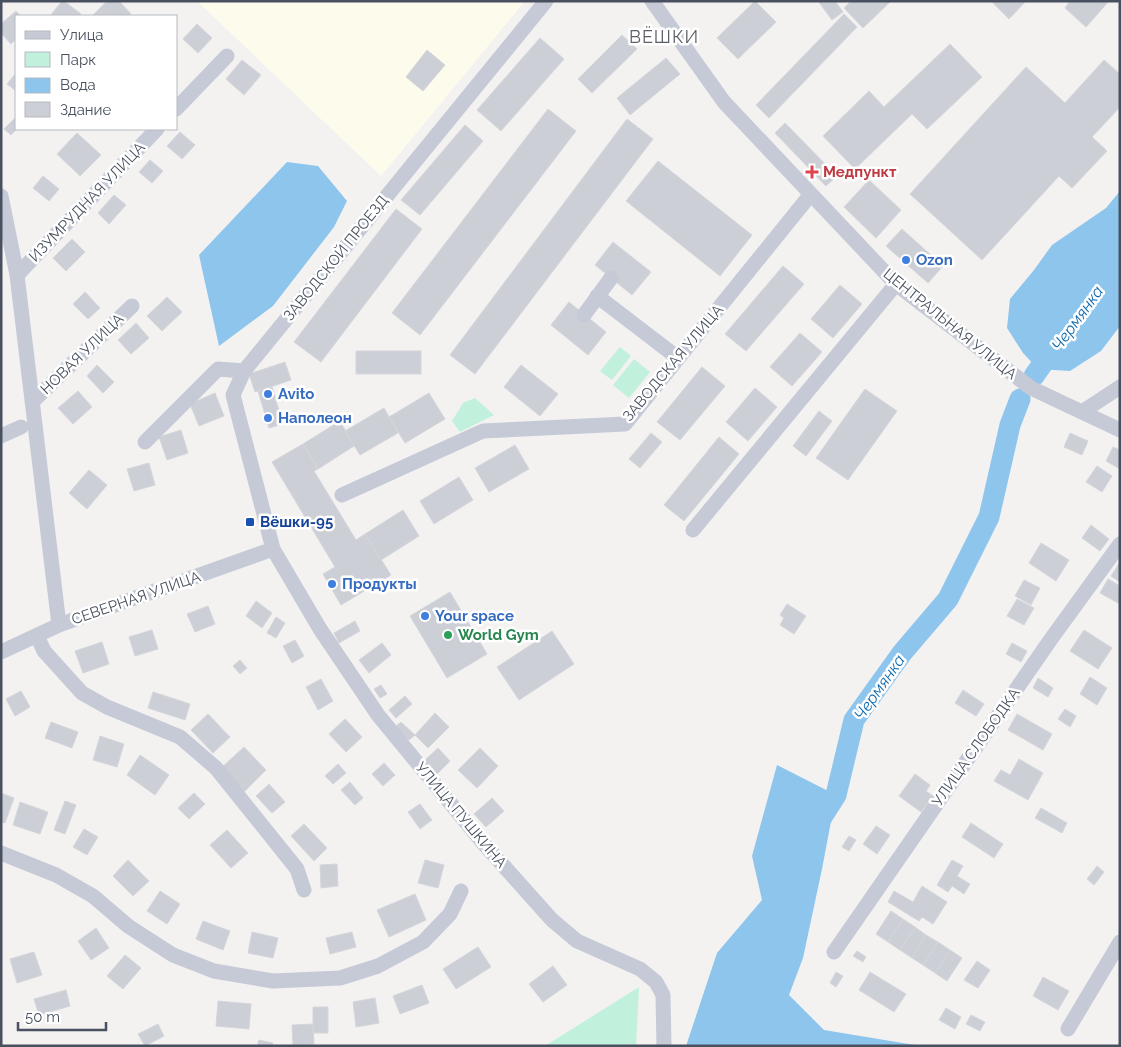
<svg xmlns="http://www.w3.org/2000/svg" width="1121" height="1047" viewBox="0 0 1121 1047" font-family="Raleway,sans-serif">
<style>
.commercial{fill:#fdfbec}
.green{fill:#c1f0dd}
.water{fill:#8ec5ed}
.lines{fill:none;stroke-linecap:round;stroke-linejoin:round}
.river{stroke:#8ec5ed;stroke-width:21}
.building{fill:#cdcfd6;stroke:#d5d6dc}
.minor{stroke:#c5cad6;stroke-width:15}
.health-dot{fill:#e0444e;stroke:#fff;stroke-width:2}
.shop-dot{fill:#3f7fe0;stroke:#fff;stroke-width:2}
.transit-dot{fill:#1a4fb4;stroke:#fff;stroke-width:2}
.leisure-dot{fill:#2e9e5b;stroke:#fff;stroke-width:2}
.labels{text-anchor:middle;stroke-width:5;stroke-linejoin:round;paint-order:stroke}
.health-label{font-size:15px;font-weight:bold;fill:#be3a42;stroke:#fff;text-anchor:start}
.street-label{font-size:15px;fill:#49505f;stroke:#fff}
.shop-label{font-size:15px;font-weight:bold;fill:#366cbe;stroke:#fff;text-anchor:start}
.transit-label{font-size:15px;font-weight:bold;fill:#164399;stroke:#fff;text-anchor:start}
.leisure-label{font-size:15px;font-weight:bold;fill:#27864d;stroke:#fff;text-anchor:start}
.water-label{font-size:16px;font-style:italic;fill:#0c69af;stroke:#fff}
.quarter-label{font-size:18px;letter-spacing:1px;fill:#5d5f66;stroke:#fff}
</style>
<rect width="100%" height="100%" fill="#f3f2f1"/>
<path class="commercial" d="M197,1H525L381,176Z"/>
<path class="green" d="M620,347L631,356L612,380L600,371Z
M634,359L650,372L629,398L613,385Z
M475,398L494,415L460,432L452,421L463,403Z
M639,987L636,1046H545Z"/>
<path class="water" d="M287,162L318,166L347,201L334,227L273,306L219,346L199,255Z
M1120,191V326L1101,351L1070,371L1038,369L1023,353L1007,328L1010,299L1034,270L1052,245L1106,208Z
M777,765L836,795L822,869L803,958L789,995L824,1030L921,1046H686L717,953L762,900L752,856Z"/>
<g class="lines">
<path class="river" d="M1034,376L1055,346
M820,820L836,795L854,720L902,653L948,599L989,517L1010,425L1020,399"/>
</g>
<path class="building" d="M62,1H64L81,14L79,16H50Z
M107,1H119L131,14L129,16H92Z
M755,1L776,22L738,59L717,38Z
M818,1H835L843,12L832,20Z
M851,1H891L863,28L844,8Z
M991,1H1026L1009,19Z
M1070,1H1109L1086,27L1065,8Z
M16,11L21,16H16V39L11,44L1,33V24Z
M844,14L857,27L769,118L756,105Z
M197,24L212,38L198,53L183,39Z
M622,35L637,49L592,93L578,79Z
M540,38L564,59L501,131L477,110Z
M950,44L982,77L927,129L912,114L855,169L823,136L869,91L884,107Z
M427,50L445,65L423,91L406,77Z
M666,58L680,74L630,115L617,98Z
M242,60L261,75L244,95L226,79Z
M1104,60L1120,74V107L1092,137L1107,151L1072,188L1059,176L982,260L910,194L1026,67L1065,103Z
M16,73V91L7,84Z
M548,109L576,131L420,335L392,313Z
M16,117L17,129L11,135L4,129Z
M627,119L653,139L475,374L450,355Z
M785,123L837,176L826,186L775,133Z
M465,125L483,141L420,215L401,200Z
M180,132L195,145L182,159L167,146Z
M77,133L101,155L80,176L57,154Z
M150,160L163,171L152,183L139,172Z
M658,161L752,235L720,276L626,201Z
M43,176L59,189L49,201L33,188Z
M869,180L901,210L876,238L844,207Z
M114,195L126,205L109,224L98,213Z
M396,209L422,229L321,362L294,342Z
M902,229L943,266L928,283L886,246Z
M72,239L85,252L66,271L53,258Z
M613,242L651,272L632,295L595,265Z
M783,266L804,284L746,351L725,334Z
M840,285L862,304L833,338L811,319Z
M85,292L100,308L88,319L73,304Z
M167,297L182,312L162,331L147,316Z
M569,302L606,332L588,355L551,325Z
M136,323L149,338L131,354L118,340Z
M800,333L822,352L792,386L770,367Z
M356,351H421V374H356Z
M285,362L291,380L255,392L249,374Z
M97,365L114,382L103,393L87,376Z
M521,365L558,394L540,416L504,387Z
M702,367L725,386L680,440L657,422Z
M272,387L283,424L269,428L258,391Z
M755,388L777,407L748,441L726,422Z
M865,389L897,411L848,480L816,458Z
M78,391L92,407L73,424L58,408Z
M215,393L224,416L199,426L190,404Z
M429,393L445,419L405,443L389,417Z
M384,408L398,433L360,455L345,431Z
M819,411L832,421L806,456L793,446Z
M340,421L354,446L318,469L303,444Z
M181,430L188,453L167,460L159,437Z
M651,433L662,442L640,468L629,459Z
M1070,433L1088,441L1082,455L1064,447Z
M719,437L739,454L684,521L664,505Z
M303,444L318,469L314,471L356,540L365,534L391,575L341,605L323,574L335,567L272,462Z
M515,445L529,469L489,492L475,468Z
M1113,447L1120,450V469L1106,461Z
M149,463L155,485L134,491L127,469Z
M1097,466L1112,476L1102,492L1086,482Z
M89,470L107,485L87,509L69,493Z
M459,477L473,500L434,524L420,501Z
M403,510L419,536L381,560L365,534Z
M1091,525L1109,539L1100,551L1082,538Z
M1041,543L1069,560L1056,581L1029,563Z
M1120,562V582L1111,576Z
M1108,579L1120,586V604L1100,593Z
M1024,580L1040,588L1031,605L1015,596Z
M450,592L487,654L447,678L410,616Z
M1017,599L1034,608L1024,625L1007,616Z
M256,601L272,613L262,628L246,616Z
M787,604L806,616L794,634L780,625L784,618L780,615Z
M208,606L215,624L195,632L187,614Z
M276,617L285,623L276,638L267,633Z
M355,621L360,631L339,643L334,633Z
M152,630L158,649L135,656L129,637Z
M1084,630L1112,648L1098,669L1070,651Z
M552,631L574,664L519,700L497,667Z
M295,640L304,656L292,663L283,646Z
M102,642L109,664L83,673L75,651Z
M382,643L391,655L369,673L359,660Z
M1012,643L1027,651L1021,662L1006,654Z
M240,660L247,668L240,674L233,666Z
M1090,677L1107,688L1097,705L1080,694Z
M1038,678L1053,688L1048,697L1033,688Z
M321,679L333,701L318,710L306,687Z
M381,685L387,694L380,698L374,689Z
M963,690L984,704L976,716L955,703Z
M21,691L30,707L15,716L6,699Z
M153,692L190,704L185,720L148,708Z
M405,696L412,704L396,718L389,710Z
M1065,709L1076,716L1070,727L1058,719Z
M435,713L449,727L428,748L415,735Z
M208,714L230,737L213,753L191,730Z
M1017,714L1052,734L1043,750L1008,730Z
M345,719L362,737L346,752L329,734Z
M51,722L78,732L72,748L45,738Z
M401,722L415,735L409,740L395,727Z
M100,736L124,744L117,767L93,760Z
M244,747L266,770L244,792L221,768Z
M438,748L450,761L436,775L423,762Z
M480,748L498,766L477,788L458,770Z
M140,755L169,775L155,795L127,775Z
M1019,759L1043,773L1028,800L994,781L1001,770L1010,775Z
M384,763L395,775L383,786L372,774Z
M338,764L346,773L333,784L325,776Z
M915,774L930,785L926,791L933,796L921,812L899,796Z
M350,782L363,798L355,805L341,790Z
M269,784L285,802L272,813L256,796Z
M1,793L14,798L5,823L1,822Z
M194,793L205,804L189,819L178,808Z
M492,798L504,811L486,827L474,814Z
M65,801L76,805L65,834L54,830Z
M20,802L48,812L40,834L13,825Z
M420,804L432,820L420,829L408,812Z
M1041,808L1067,823L1062,833L1035,818Z
M971,823L1003,844L994,858L962,837Z
M304,824L327,848L314,861L291,836Z
M876,826L890,835L877,854L863,844Z
M84,829L98,837L87,855L73,847Z
M227,830L248,853L231,868L210,845Z
M849,836L856,840L849,851L842,847Z
M128,860L149,881L133,896L113,876Z
M425,860L444,865L438,888L418,883Z
M952,860L963,866L957,876L970,884L964,894L952,886L948,892L937,885Z
M337,864L338,886L321,888L320,865Z
M1097,866L1104,872L1094,885L1087,879Z
M922,886L947,902L933,924L922,917L919,921L888,902L894,891L913,902Z
M160,891L180,904L167,924L147,911Z
M415,894L426,920L389,937L377,910Z
M891,911L903,919L888,942L876,934Z
M903,919L915,927L900,950L888,942Z
M203,921L230,931L223,950L196,939Z
M915,927L926,935L912,958L900,950Z
M96,928L109,948L91,960L78,941Z
M252,932L278,938L273,958L248,953Z
M352,932L356,947L330,954L326,938Z
M926,935L938,942L923,965L912,958Z
M938,942L950,950L935,973L923,965Z
M478,947L491,967L456,989L443,969Z
M950,950L962,958L947,981L935,973Z
M857,951L866,957L863,962L853,956Z
M34,952L42,975L17,983L10,959Z
M125,955L141,968L123,989L107,976Z
M977,961L990,970L978,988L964,980Z
M553,966L567,985L543,1002L529,984Z
M836,972L843,976L836,987L830,983Z
M870,972L906,994L894,1012L859,990Z
M1043,977L1069,991L1058,1010L1033,996Z
M422,985L429,1003L400,1014L393,996Z
M66,990L70,1006L39,1015L34,999Z
M375,998L379,1023L356,1027L353,1002Z
M218,1001L251,1004L249,1029L216,1026Z
M313,1007H328V1033H313Z
M946,1008L961,1017L955,1029L939,1020Z
M971,1015L985,1022L980,1031L966,1024Z
M158,1024L164,1036L145,1046L138,1034Z
M313,1024L314,1044L293,1045L292,1025Z
M259,1040L273,1043L272,1046H257Z"/>
<g class="lines">
<path class="minor" d="M546,1L244,371L233,395L273,549L320,629L378,715L484,844L552,920L577,941L640,969L656,982L663,995L664,1046
M652,1L724,102L896,284L1031,388L1120,430
M176,109L227,56
M1,196L17,275L59,625
M17,275L157,129
M597,296L678,358
M584,315L611,278
M32,402L132,306
M1082,412L1120,387
M1,436L21,427
M145,442L218,369L244,371
M342,495L483,431L625,424L811,194
M693,530L896,284
M37,636L44,651L82,693L107,707L180,737L216,768L297,869L304,890
M1,652L59,625L273,549
M1,853L56,875L93,896L128,926L173,955L214,971L273,981L340,978L378,966L423,942L450,914L461,891
M834,952L1051,639L1120,544
M1068,1029L1120,942"/>
</g>
<path class="health-dot" d="M809.5 164.5h5v5h5v5h-5v5h-5v-5h-5v-5h5z"/>
<g class="shop-dot">
<circle cx="906" cy="260" r="5"/>
<circle cx="268" cy="394" r="5"/>
<circle cx="268" cy="418" r="5"/>
<circle cx="332" cy="584" r="5"/>
<circle cx="425" cy="616" r="5"/>
</g>
<rect class="transit-dot" x="245" y="517" width="10" height="10" rx="2.5"/>
<circle class="leisure-dot" cx="448" cy="635" r="5"/>
<g class="labels">
<g class="health-label">
<text x="823" y="177">Медпункт</text>
</g>
<g class="street-label">
<text transform="translate(87 202) rotate(-46)" y="5">ИЗУМРУДНАЯ УЛИЦА</text>
<text transform="translate(336 258) rotate(-51)" y="5">ЗАВОДСКОЙ ПРОЕЗД</text>
<text transform="translate(950 324) rotate(39)" y="5">ЦЕНТРАЛЬНАЯ УЛИЦА</text>
<text transform="translate(82 354) rotate(-44)" y="5">НОВАЯ УЛИЦА</text>
<text transform="translate(673 363) rotate(-50)" y="5">ЗАВОДСКАЯ УЛИЦА</text>
<text transform="translate(136 598) rotate(-19)" y="5">СЕВЕРНАЯ УЛИЦА</text>
<text transform="translate(976 747) rotate(-55)" y="5">УЛИЦА СЛОБОДКА</text>
<text transform="translate(461 815) rotate(50)" y="5">УЛИЦА ПУШКИНА</text>
</g>
<g class="shop-label">
<text x="916" y="265">Ozon</text>
<text x="278" y="399">Avito</text>
<text x="278" y="423">Наполеон</text>
<text x="342" y="589">Продукты</text>
<text x="435" y="621">Your space</text>
</g>
<g class="transit-label">
<text x="260" y="527">Вёшки-95</text>
</g>
<g class="leisure-label">
<text x="458" y="640">World Gym</text>
</g>
<g class="water-label">
<text transform="translate(1077 318) rotate(-54)" y="6">Чермянка</text>
<text transform="translate(879 687) rotate(-55)" y="6">Чермянка</text>
</g>
<g class="quarter-label">
<text x="664" y="43">ВЁШКИ</text>
</g>
</g>
<rect width="1121" height="1047" fill="none" stroke="#49505f" stroke-width="5"/>
<rect x="15" y="15" width="162" height="115" fill="#ffffff" stroke="#b6b9bf"/>
<rect x="25" y="31" width="25" height="8" fill="#c5cad6" stroke="#b6b9bf"/>
<text x="60" y="40" font-size="15" fill="#49505f">Улица</text>
<rect x="25" y="52" width="25" height="15" fill="#c1f0dd" stroke="#b6b9bf"/>
<text x="60" y="65" font-size="15" fill="#49505f">Парк</text>
<rect x="25" y="78" width="25" height="15" fill="#8ec5ed" stroke="#b6b9bf"/>
<text x="60" y="90" font-size="15" fill="#49505f">Вода</text>
<rect x="25" y="102" width="25" height="15" fill="#cdcfd6" stroke="#b6b9bf"/>
<text x="60" y="115" font-size="15" fill="#49505f">Здание</text>
<path d="M18 1022v8h88v-8" fill="none" stroke="#49505f" stroke-width="2.5"/>
<text x="25" y="1022" font-size="15" fill="#49505f" stroke="#ffffff" stroke-width="4" paint-order="stroke">50 m</text>
</svg>
